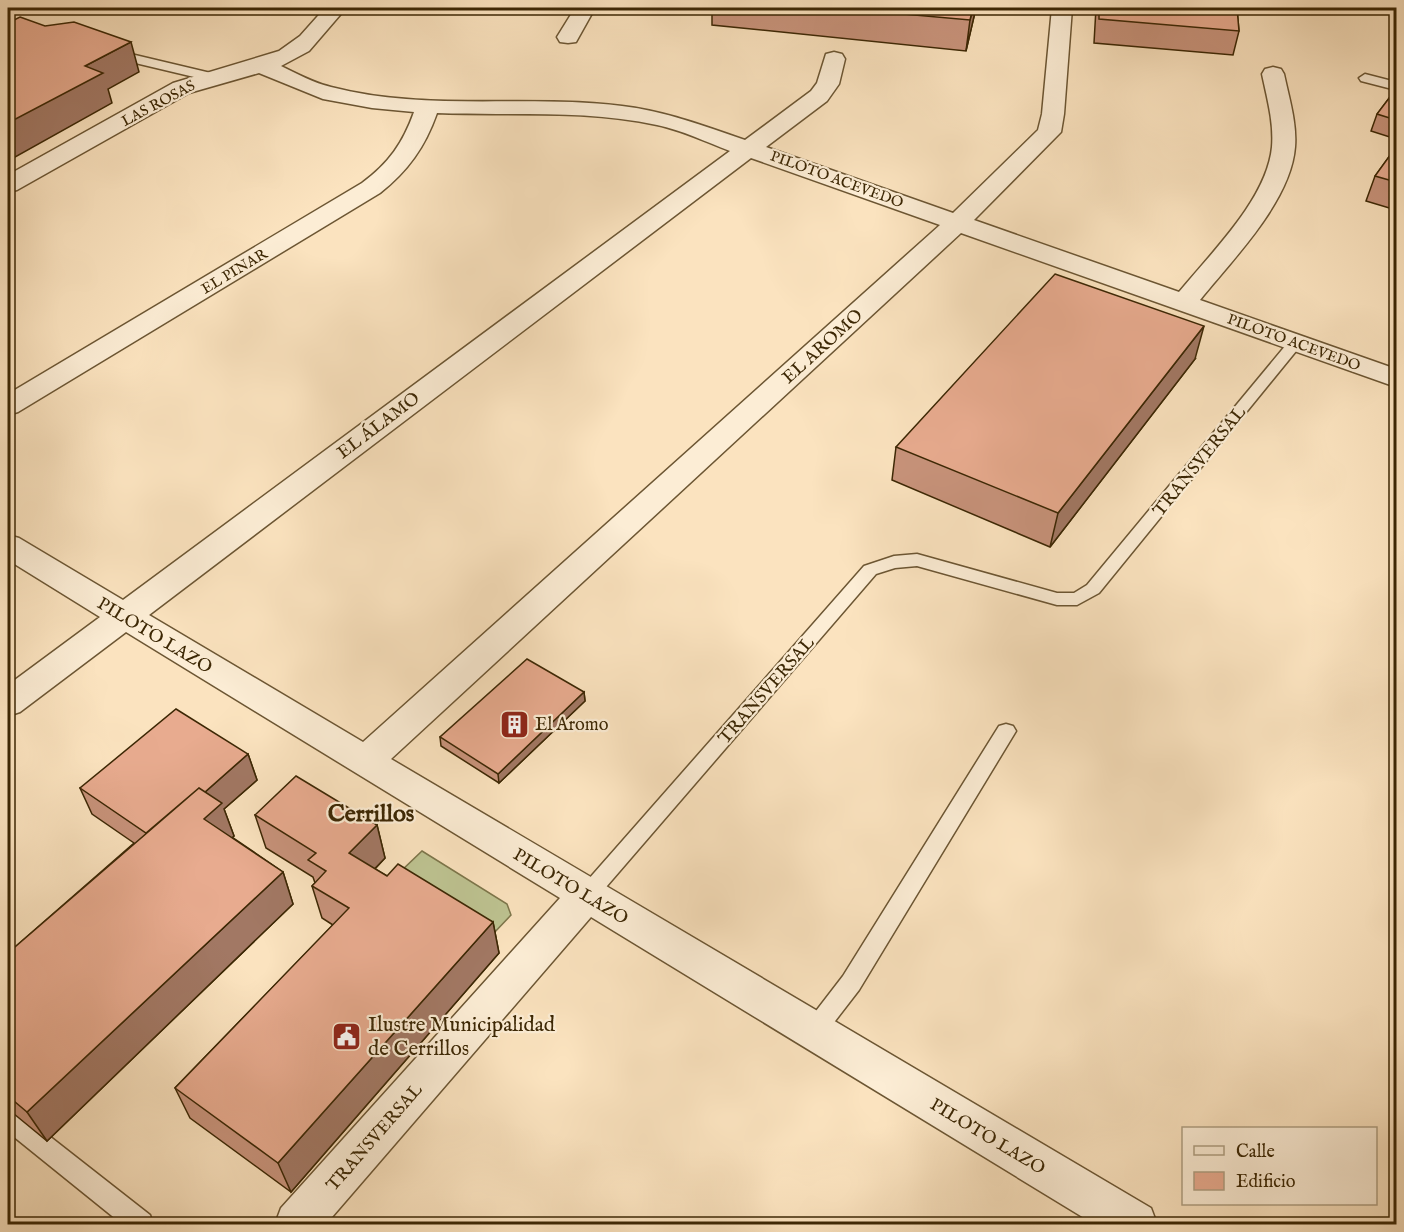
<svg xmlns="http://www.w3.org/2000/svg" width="1404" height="1232" viewBox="0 0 1404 1232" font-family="'IM FELL English',serif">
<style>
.green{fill:#bec492;stroke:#7d764b;stroke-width:1.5}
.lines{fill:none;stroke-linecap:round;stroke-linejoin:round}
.lane-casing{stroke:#6c5633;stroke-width:3}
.street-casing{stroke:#6c5633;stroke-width:3}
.lane{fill:#fcedd5;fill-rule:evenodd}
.street{fill:#fcedd5;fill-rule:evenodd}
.wall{fill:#c8937b;stroke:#3c2704;stroke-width:1.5}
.shaded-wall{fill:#a27864;stroke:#3c2704;stroke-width:1.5}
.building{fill:#e8ab8f;stroke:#3c2704;stroke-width:1.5}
.labels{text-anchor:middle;stroke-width:4.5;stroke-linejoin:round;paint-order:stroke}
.far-street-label{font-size:15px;fill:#3c2704;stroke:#fcedd5}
.street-label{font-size:18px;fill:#3c2704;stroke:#fcedd5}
.poi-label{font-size:18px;fill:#3c2704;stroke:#fcedd5;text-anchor:start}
.near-poi-label{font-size:21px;fill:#3c2704;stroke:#fcedd5;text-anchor:start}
.district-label{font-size:24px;font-weight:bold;fill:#3c2704;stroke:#fcedd5}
</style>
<rect width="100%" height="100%" fill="#fbe3bf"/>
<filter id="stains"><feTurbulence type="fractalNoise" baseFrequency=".00333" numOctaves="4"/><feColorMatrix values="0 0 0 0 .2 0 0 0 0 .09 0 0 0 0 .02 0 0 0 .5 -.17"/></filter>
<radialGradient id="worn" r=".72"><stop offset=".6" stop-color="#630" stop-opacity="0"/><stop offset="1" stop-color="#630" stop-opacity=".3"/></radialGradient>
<path class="green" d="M422,851L507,904L511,915L492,935L398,874Z"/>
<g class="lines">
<defs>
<path id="lane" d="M114,50L215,74L217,77L211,81L110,57L108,54Z
M1365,74L1396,82V90L1361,81L1359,78Z
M1296,338L1301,339L1303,342L1301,345L1099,593L1077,605H1057L917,566L895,568L876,574L594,901L587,904L580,901L576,895L580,889L864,566L894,556L917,554L1057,593H1074L1087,585L1291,339Z
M1006,724L1013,726L1016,731L1013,736L859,990L822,1038L814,1041L806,1038L803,1031L806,1024L843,976L999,726Z
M8,1107L16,1110L150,1215L153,1224H122L8,1132Z"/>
<path id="street" d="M325,8H346L309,51L281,66C297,74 314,83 331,87C426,112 526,94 622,106C665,111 704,126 745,140L811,91L817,83L826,54L834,52L842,54L845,59L839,84L827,101L766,147L953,213L1038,130L1042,114L1052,8H1072L1064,114L1061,132L974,220L1179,292C1211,253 1267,199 1272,147C1274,122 1267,98 1262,74L1265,69L1273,67L1281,69L1284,74C1289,98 1297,123 1295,147C1291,201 1233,259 1200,300L1396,369V387L961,233L391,759L1151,1208L1157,1224H1094L591,917L326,1224H275L281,1208L560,898L126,632L20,712L8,716V685L100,617L8,560V535L19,538L123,600L730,151C706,142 682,130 657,125C585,109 509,116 437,113C425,147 408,171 380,193L18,412L8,415V394L362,183C389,163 403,143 414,112L372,108L323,99L259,73L189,93L17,190L8,192V175L173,83L279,51L300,36ZM751,158L940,225L363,742L149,615Z
M575,8H595L576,42L568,43L560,42L557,37Z"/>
</defs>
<use href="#lane" class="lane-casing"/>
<use href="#street" class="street-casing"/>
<use href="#lane" class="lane"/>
<use href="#street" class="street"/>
</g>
<path class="wall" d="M712,8H976L966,51L712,25Z
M1096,8H1237L1239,31L1233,55L1094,43Z
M1396,89V139L1371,131L1377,114Z
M1396,147V210L1366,201L1375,176Z
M1195,359L1050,547L892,480L896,447Z
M584,692L585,701L499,783L441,746L440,737Z
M248,754L257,780L224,809L234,836L232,837L283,872L293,904L47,1141L8,1109V953L134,843L92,814L80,788Z
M255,815L377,825L385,858L375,869L387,876L493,922L499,953L291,1192L190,1118L175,1088L333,925L322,918L312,886L315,883L313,877L266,848Z"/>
<path class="shaded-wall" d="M973,8H976L966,51L970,20Z
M131,42L139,72L108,89L112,103L8,161V123L85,66Z
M1204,326L1195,359L1050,547L1058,513Z
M584,692L585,701L499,783L498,774Z
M248,754L257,780L224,809L234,836L217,851L153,838Z
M377,825L385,858L358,886L349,853Z
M283,872L293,904L47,1141L27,1112Z
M493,922L499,953L291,1192L278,1163Z"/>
<path class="building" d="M836,8H973L970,20Z
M1099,8H1237L1239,31L1099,19Z
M20,17L45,26L74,22L131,42L85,66L103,73L8,123V23Z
M1396,89V120L1377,114Z
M1396,147V182L1375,176Z
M1055,274L1204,326L1058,513L896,447Z
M527,659L584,692L498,774L440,737Z
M176,709L248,754L205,792L199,788L146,833L80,788Z
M296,776L377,825L349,853L387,876L398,864L493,922L278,1163L175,1088L349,908L312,886L326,871L308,860L316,853L255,815Z
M199,788L222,803L204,819L283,872L27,1112L8,1096V953Z"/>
<defs>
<symbol id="building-square" viewBox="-11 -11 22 22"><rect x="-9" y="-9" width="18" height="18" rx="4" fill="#8f2418" stroke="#fcedd5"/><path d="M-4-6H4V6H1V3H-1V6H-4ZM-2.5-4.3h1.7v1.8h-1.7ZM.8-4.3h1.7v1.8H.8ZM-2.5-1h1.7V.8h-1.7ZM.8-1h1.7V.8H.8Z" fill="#fff"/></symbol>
<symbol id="civic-square" viewBox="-11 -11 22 22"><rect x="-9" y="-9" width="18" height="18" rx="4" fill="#8f2418" stroke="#fcedd5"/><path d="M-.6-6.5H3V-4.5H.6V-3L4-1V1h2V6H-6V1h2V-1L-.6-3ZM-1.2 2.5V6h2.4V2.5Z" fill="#fff"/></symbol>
</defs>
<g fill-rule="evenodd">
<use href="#building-square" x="498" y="708" width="33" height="33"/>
<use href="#civic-square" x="330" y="1020" width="33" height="33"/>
</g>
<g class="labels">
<g class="far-street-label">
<text transform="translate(158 103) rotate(-28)" y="5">LAS ROSAS</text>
<text transform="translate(837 179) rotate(20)" y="5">PILOTO ACEVEDO</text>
<text transform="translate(234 271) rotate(-31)" y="5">EL PINAR</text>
<text transform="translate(1294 342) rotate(20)" y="5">PILOTO ACEVEDO</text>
</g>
<g class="street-label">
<text transform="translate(822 346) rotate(-42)" y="6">EL AROMO</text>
<text transform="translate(378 425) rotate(-37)" y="6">EL ÁLAMO</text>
<text transform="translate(1199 461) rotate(-51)" y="6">TRANSVERSAL</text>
<text transform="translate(155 635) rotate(31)" y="6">PILOTO LAZO</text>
<text transform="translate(766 690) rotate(-49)" y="6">TRANSVERSAL</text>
<text transform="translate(571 886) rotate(31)" y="6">PILOTO LAZO</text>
<text transform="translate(988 1136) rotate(31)" y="6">PILOTO LAZO</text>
<text transform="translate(374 1137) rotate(-49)" y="6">TRANSVERSAL</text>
</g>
<g class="poi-label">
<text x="535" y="730">El Aromo</text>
</g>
<g class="near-poi-label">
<text x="368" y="1031">Ilustre Municipalidad<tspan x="368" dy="24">de Cerrillos</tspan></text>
</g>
<g class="district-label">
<text x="371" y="821">Cerrillos</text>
</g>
</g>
<rect width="1404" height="1232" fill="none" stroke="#fbe3bf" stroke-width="30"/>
<rect x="9" y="9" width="1386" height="1214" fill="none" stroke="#3c2704" stroke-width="3"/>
<rect x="15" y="15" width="1374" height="1202" fill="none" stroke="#3c2704" stroke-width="1.5"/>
<rect x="1182" y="1127" width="195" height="78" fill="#fcedd5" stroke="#af9e81" stroke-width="1.5"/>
<rect x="1194" y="1146" width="30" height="9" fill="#fcedd5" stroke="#af9e81" stroke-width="1.5"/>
<text x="1236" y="1157" font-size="18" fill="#3c2704">Calle</text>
<rect x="1194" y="1172" width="30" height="18" fill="#e8ab8f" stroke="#af9e81" stroke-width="1.5"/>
<text x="1236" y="1187" font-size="18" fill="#3c2704">Edificio</text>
<rect width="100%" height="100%" filter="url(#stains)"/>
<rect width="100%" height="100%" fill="url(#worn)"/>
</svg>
